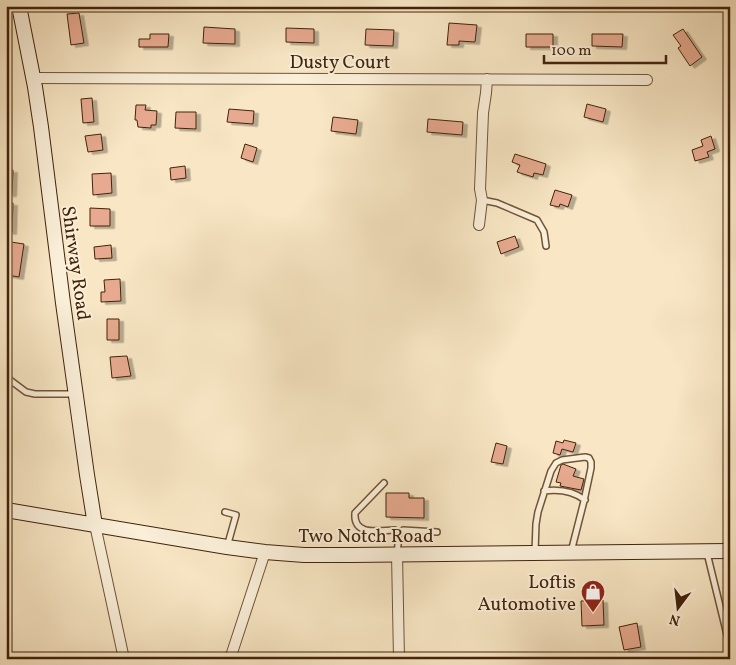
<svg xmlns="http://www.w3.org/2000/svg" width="736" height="665" viewBox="0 0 736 665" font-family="Vollkorn,serif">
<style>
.building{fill:#e7aa90;stroke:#42230b;filter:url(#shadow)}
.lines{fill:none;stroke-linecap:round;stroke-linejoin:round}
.lane-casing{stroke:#705439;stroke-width:8}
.street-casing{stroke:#705439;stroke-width:12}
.secondary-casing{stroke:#42230b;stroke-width:16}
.lane{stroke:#faefd9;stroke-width:5}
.street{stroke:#faefd9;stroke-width:10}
.secondary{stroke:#faefd9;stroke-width:14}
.labels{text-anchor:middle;stroke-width:4;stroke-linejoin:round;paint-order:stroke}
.street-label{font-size:19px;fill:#42230b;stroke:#faefd9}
.poi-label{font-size:19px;fill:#42230b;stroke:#faefd9;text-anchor:end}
</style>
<defs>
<filter id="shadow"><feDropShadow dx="4.5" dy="2.5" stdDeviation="0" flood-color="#0004"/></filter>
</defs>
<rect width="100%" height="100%" fill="#f8e6c4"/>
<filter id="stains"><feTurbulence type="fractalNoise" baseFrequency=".004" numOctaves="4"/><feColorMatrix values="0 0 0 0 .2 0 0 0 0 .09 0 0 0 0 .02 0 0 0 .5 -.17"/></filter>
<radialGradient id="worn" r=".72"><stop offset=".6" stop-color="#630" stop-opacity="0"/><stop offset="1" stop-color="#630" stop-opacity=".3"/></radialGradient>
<path class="building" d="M79,13L84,43L71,45L67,14Z
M449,23L477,25L475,42L459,41V45H447Z
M204,27L235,29V44L203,43Z
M286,28L314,29V43L286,42Z
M366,29L394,30L393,46L365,45Z
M683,29L702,57L690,66L678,48L681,46L673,35Z
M150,34H169L168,47H139V39H150Z
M526,34H553V47H526Z
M592,34H623L622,47L592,46Z
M92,98L94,122L83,123L81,99Z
M587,104L606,109L603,122L584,117Z
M136,105H146L145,110L157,111L156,125H151V128L138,127L137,120H135Z
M229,109L254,111L253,124L227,122Z
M176,112H196V129L175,128Z
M333,117L358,120L356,134L331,131Z
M428,119L463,122L462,135L427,132Z
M101,134L103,150L88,152L85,136Z
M711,136L715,149L707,152L709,157L695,161L692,150L703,146L701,140Z
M245,144L257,148L253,162L241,158Z
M515,154L546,164L543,175L534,173L533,177L517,172L520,165L512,162Z
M185,166L186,178L171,180L170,168Z
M6,170H13L12,194H6Z
M111,173L112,193L93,195L92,174Z
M555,190L572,195L568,207L560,204L559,207L550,205Z
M6,203H13L12,232L6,231Z
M90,208L110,209V226H90Z
M515,236L519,247L501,254L497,242Z
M11,242L24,244L19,277L7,275L8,265H6V254H10Z
M111,245L112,258L95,259L94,247Z
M120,279L121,301L101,302V292H105L104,280Z
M107,319H119V340H107Z
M127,356L131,376L112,378L110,357Z
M564,440L576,443L573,452L562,449L560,455L553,453L556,441L563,443Z
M496,443L507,446L503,464L491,462Z
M563,464L576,469L573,476L584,479L581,490L560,486L561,483L556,482L561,465Z
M386,493H409V498H424V518L386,517Z
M603,600L604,625L582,626L581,601Z
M637,623L641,647L624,650L619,627Z"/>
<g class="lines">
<defs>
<path id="lane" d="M482,200L497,203L537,220L544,232L546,246
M6,377L26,392L35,394H75
M384,483L355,513C353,537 380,530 395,530L399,535L397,554
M544,491C559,489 573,491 585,500
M225,512L236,515L227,547
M399,535L403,530L437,532
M535,552L536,524L538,512L551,471L556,463L562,460L585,457L589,458L591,462V468L584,501L571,552
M707,553L730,647"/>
<path id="street" d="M33,78L647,80
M479,225L482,200L480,189L483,113L486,93L487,79
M95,525L124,659
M397,554L399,659
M230,659L265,552"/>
<path id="secondary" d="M19,6L35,87L41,127L63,303L87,475L95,525
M6,510L227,547L265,552L304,555H352L730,551"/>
</defs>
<use href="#lane" class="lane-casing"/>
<use href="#street" class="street-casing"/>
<use href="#secondary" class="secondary-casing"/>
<use href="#lane" class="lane"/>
<use href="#street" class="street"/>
<use href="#secondary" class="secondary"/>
</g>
<defs>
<symbol id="shop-pin" viewBox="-11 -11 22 30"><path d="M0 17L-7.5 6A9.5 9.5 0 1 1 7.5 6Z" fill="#8f2418" stroke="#faefd9"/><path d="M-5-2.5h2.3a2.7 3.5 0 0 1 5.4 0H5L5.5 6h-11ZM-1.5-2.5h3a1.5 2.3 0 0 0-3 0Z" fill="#fff"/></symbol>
</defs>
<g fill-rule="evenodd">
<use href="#shop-pin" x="579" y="578" width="28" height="38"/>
</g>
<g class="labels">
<g class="street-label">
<text x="340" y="68">Dusty Court</text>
<text transform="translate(77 263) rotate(82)" y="7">Shirway Road</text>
<text x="366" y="542">Two Notch Road</text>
</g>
<g class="poi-label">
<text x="576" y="588">Loftis<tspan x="576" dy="22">Automotive</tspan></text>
</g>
</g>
<rect width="736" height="665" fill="none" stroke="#f8e6c4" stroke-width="25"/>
<rect x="8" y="8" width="721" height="650" fill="none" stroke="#42230b" stroke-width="2.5"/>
<rect x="12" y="12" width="711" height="640" fill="none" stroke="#42230b"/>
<g transform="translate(678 608) rotate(195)" stroke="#faefd9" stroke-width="4" paint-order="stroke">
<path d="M0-4L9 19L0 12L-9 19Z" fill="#42230b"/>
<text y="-8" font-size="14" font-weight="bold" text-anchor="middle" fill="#42230b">N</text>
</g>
<path d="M544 55v8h122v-8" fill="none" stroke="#42230b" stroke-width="2.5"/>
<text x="551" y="55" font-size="15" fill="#42230b" stroke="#faefd9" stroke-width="4" paint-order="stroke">100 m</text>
<rect width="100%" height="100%" filter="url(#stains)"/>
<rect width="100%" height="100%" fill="url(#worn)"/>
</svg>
